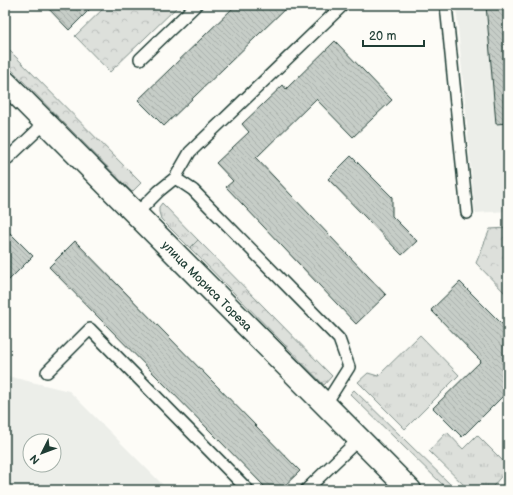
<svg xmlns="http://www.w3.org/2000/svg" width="513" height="495" viewBox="0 0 513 495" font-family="'Balsamiq Sans',sans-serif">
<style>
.built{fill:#eceee9;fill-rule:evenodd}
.grass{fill:url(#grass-tufts);stroke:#7e8e88}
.forest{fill:url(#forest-crowns);stroke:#7e8e88}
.building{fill:url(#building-back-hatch);stroke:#1f3d34}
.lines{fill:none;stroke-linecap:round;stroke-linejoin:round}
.service-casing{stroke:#1f3d34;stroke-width:14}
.secondary-casing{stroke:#1f3d34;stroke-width:25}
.service{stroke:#fdfcf7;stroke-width:11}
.secondary{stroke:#fdfcf7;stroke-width:22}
.labels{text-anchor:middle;stroke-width:4;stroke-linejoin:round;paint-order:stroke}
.street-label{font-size:12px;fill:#1f3d34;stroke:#fdfcf7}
</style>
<defs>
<pattern id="grass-tufts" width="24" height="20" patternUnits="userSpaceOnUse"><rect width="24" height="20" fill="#dde0db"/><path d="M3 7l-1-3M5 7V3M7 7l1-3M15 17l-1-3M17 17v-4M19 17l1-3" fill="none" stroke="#bdc1bd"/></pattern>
<pattern id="forest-crowns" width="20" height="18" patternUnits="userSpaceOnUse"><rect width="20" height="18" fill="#dde0db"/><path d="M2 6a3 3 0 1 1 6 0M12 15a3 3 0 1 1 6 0" fill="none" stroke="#bdc1bd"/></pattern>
<pattern id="building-back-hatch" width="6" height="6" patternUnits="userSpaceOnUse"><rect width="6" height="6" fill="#c6cdc7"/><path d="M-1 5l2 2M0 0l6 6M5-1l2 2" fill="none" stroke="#aab1ac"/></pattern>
</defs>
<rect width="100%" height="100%" fill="#fdfcf7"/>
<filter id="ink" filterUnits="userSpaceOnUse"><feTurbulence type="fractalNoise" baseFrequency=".025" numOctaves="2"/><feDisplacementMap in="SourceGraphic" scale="8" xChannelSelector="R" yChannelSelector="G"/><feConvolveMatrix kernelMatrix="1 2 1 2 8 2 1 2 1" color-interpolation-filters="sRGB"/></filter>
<g filter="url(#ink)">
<path class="built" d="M456,5H508V211L475,213Z
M7,376L69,391L168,490H5V378ZM30,441H54V465H30Z"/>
<path class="grass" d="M162,203L198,240L190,248L161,219L159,212V207Z
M420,335L459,375L405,429L358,382L368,373L378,376Z
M447,432L463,449L477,435L508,466V468L490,490H469L429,451Z"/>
<path class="forest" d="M107,5H179L110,72L75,36Z
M5,46L141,183L132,192L5,63Z
M508,228V296L476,263L490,229Z
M198,240L332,376L324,385L190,248Z
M354,390L456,490H448L350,394Z"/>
<path class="building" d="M45,5H94L69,30Z
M236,5H289L164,126L138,100Z
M486,5H508V123L496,124Z
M335,41L392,100L353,137L316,99L256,158L386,295L356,324L226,187L233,181L216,163L249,132L242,124L283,85L286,89Z
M351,156L392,197V216L417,241L402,255L328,179Z
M5,228L33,256L5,284Z
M75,241L300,471L280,490H268L49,267Z
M460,282L508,330V391L462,437L433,408L481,361L431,310Z"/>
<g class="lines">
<defs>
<path id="service" d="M446,5L467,213
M140,59L196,5
M5,161L45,123
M175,178L190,152L343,5
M136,214L159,191L175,178L193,190L339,339L349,367L325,405
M47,372L90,329L248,490
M306,490L359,439"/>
<path id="secondary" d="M5,82L410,490"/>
</defs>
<use href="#service" class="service-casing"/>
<use href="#secondary" class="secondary-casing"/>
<use href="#service" class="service"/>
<use href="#secondary" class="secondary"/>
</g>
</g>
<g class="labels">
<g class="street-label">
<text transform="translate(207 286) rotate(45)" y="4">улица Мориса Тореза</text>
</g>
</g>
<rect width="513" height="495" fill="none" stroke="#fdfcf7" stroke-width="20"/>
<rect x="10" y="10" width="493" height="475" fill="none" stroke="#1f3d34" stroke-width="1.5" filter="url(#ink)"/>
<g transform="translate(42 453) rotate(228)"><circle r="19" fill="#fdfcf7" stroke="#a4b0a9"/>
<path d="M0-3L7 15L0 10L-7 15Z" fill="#1f3d34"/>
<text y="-6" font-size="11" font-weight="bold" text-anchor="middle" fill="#1f3d34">N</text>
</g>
<path d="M363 40v6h61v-6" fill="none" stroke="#1f3d34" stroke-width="2"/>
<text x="369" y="40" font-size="12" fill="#1f3d34" stroke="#fdfcf7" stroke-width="3" paint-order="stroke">20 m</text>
</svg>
